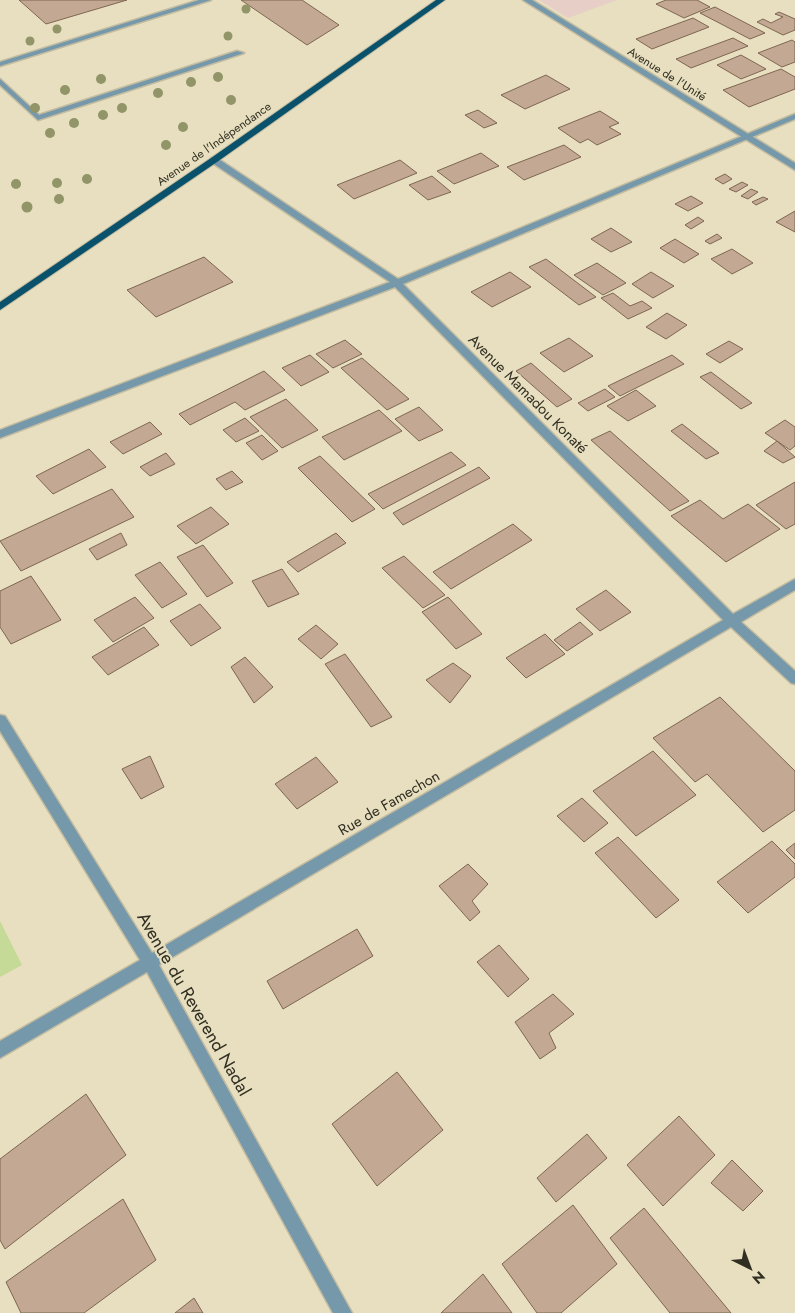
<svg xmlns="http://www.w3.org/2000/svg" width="795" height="1313" viewBox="0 0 795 1313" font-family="Jost,sans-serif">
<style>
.commercial{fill:#e7cec7}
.green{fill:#c6da97}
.building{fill:#c3a993;stroke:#7e6652}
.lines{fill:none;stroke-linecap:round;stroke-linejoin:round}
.service-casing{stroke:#c3bca0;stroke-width:3}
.minor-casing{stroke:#c3bca0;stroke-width:3}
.tertiary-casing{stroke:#c3bca0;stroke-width:3}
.trunk-casing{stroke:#c3bca0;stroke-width:2}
.service{fill:#7598ab;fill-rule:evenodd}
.minor{fill:#7598ab;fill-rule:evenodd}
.tertiary{fill:#7598ab;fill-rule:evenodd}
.trunk{fill:#0a516c;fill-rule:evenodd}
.tree{fill:#919568}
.labels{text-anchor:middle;stroke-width:4.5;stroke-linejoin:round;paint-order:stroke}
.far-street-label{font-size:12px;fill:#312e22;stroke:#e7dfbf}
.street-label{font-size:15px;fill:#312e22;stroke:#e7dfbf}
.near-street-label{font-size:18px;fill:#312e22;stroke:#e7dfbf}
</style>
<rect width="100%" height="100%" fill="#e7dfbf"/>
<path class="commercial" d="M539,0H617L568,18Z"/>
<path class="green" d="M0,921L22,965L0,977Z"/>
<path class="building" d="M19,0H127L46,24Z
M241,0H302L339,25L307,45Z
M666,0H697L710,7L684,18L656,4Z
M715,7L765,33L750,39L700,13Z
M779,12L795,19V30L783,35L757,22L763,19L771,23L783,17L775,14Z
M693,18L709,27L652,49L636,39Z
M733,38L748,46L691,68L676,59Z
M792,40L795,42V62L782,67L758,53Z
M741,55L766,69L741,79L717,65Z
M781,69L795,77V89L749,107L723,90Z
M546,75L570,89L525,109L501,95Z
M478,110L497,123L484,128L465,115Z
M600,111L619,123L609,127L621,134L597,145L588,139L580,143L558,128Z
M564,145L581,157L524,180L507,167Z
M481,153L499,166L454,184L437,171Z
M400,160L417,173L354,199L337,185Z
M725,174L732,179L723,184L715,179Z
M432,176L451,192L428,200L409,185Z
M742,182L748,185L736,192L729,189Z
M751,189L758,192L748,199L741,196Z
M691,196L703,203L688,211L675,204Z
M763,197L768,199L756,205L752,202Z
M795,211V232L776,222Z
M698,217L704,221L691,229L685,225Z
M611,228L632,242L611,252L591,239Z
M717,234L722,238L710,244L705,241Z
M675,239L699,254L684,263L660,248Z
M732,249L753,263L732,274L711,259Z
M204,257L233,282L156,317L127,290Z
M546,259L596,297L579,305L529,267Z
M597,263L626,283L603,295L574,275Z
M510,272L531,287L492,307L471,292Z
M651,272L674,286L653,298L632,284Z
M613,293L630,306L642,301L652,308L628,319L601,298Z
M667,313L687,325L666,339L646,327Z
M569,338L593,356L564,372L540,353Z
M345,340L362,354L333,368L316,354Z
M729,341L743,349L720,363L706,354Z
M310,355L329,372L301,386L282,368Z
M672,355L684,364L620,396L608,386Z
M362,358L409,399L387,410L341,368Z
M531,363L572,399L557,407L516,371Z
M264,371L285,390L245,410L235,402L190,425L179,414Z
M711,372L752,403L741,409L700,377Z
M605,389L615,397L588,411L578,403Z
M636,390L656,406L628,421L607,406Z
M286,399L318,430L282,448L250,417Z
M419,407L443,430L419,441L395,419Z
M379,410L402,431L344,460L322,437Z
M245,418L259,431L236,442L223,430Z
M785,420L795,427V446L790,450L765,433Z
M150,422L162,434L123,454L110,442Z
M682,424L719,453L706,459L671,431Z
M610,431L689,501L670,511L591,440Z
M262,435L278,451L262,460L246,443Z
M777,441L795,457L783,463L764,451Z
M89,449L106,467L53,494L36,476Z
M451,452L466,465L383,509L368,494Z
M166,453L175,464L150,476L140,467Z
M320,456L375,509L352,522L298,468Z
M479,467L490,478L403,525L393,513Z
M232,471L243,482L226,490L216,479Z
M795,482V524L786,529L756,505Z
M112,489L134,517L21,571L0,541Z
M700,500L723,519L748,504L780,529L726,562L671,516Z
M211,507L229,524L196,544L177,526Z
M513,524L532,540L451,589L433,572Z
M121,533L127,545L97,560L89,549Z
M336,533L346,543L298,572L287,562Z
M203,545L233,583L207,597L177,557Z
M404,556L445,595L423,608L382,568Z
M160,562L187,594L162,608L135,575Z
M282,569L299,594L268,607L252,581Z
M31,576L61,620L11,644L0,627V591Z
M606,590L631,612L600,631L576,609Z
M135,597L154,618L113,642L94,620Z
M448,597L482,634L456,649L422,612Z
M200,604L221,628L191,646L170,621Z
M580,622L593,634L567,651L554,640Z
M316,625L338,644L321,659L298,639Z
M144,627L159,645L108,675L92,657Z
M545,634L565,654L526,678L506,658Z
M345,654L392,717L371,727L325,664Z
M245,657L273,687L254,703L231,667Z
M453,663L471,676L450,703L426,680Z
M720,697L795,771V810L763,832L707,774L695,782L653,738Z
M653,751L696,795L636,836L593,791Z
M150,756L164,787L141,799L122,769Z
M316,757L338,782L297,809L275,784Z
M582,798L608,823L584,842L557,816Z
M618,837L679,900L656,918L595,853Z
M772,841L795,864V877L748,913L717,882Z
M795,843V859L786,850Z
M468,864L488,884L472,901L480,912L470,921L439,886Z
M357,929L373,956L283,1009L267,981Z
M499,945L529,979L508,997L477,962Z
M553,994L574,1014L549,1033L556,1048L540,1059L515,1022Z
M397,1072L443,1130L377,1186L332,1124Z
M86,1094L126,1155L5,1249L0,1240V1159Z
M679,1116L715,1155L663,1206L627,1165Z
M587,1134L607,1158L556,1202L537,1178Z
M732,1160L763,1191L743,1211L711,1183Z
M123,1199L156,1260L84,1313H21L6,1282Z
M573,1205L617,1264L561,1313H537L502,1264Z
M644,1208L731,1313H670L610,1238Z
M483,1274L512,1313H441Z
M194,1298L203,1313H175Z"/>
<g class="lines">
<defs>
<path id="service" d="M237,51L244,53L38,120L0,85V79L39,115Z"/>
<path id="minor" d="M199,0H211L0,66V62Z
M795,114V119L403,284L733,614L795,579V590L741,622L795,671V684L791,683L731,627L159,965L352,1313H333L147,972L0,1058V1041L140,960L0,731V715L5,716L152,953L723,620L395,287L0,438V430L390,282L211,162V158H217L398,279Z"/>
<path id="tertiary" d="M523,0H532L795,163V170Z"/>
<path id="trunk" d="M436,0H445L217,162L0,310V302L211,158Z"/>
</defs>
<use href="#service" class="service-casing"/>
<use href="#minor" class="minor-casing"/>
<use href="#tertiary" class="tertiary-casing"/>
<use href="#trunk" class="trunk-casing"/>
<use href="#service" class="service"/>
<use href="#minor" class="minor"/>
<use href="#tertiary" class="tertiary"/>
<use href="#trunk" class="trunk"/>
</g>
<g class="tree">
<circle cx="246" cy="9" r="4.5"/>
<circle cx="57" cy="29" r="4.5"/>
<circle cx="228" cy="36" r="4.5"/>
<circle cx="30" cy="41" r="4.5"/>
<circle cx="218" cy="77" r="5"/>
<circle cx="101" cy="79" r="5"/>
<circle cx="191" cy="82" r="5"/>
<circle cx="65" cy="90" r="5"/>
<circle cx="158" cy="93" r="5"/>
<circle cx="231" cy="100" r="5"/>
<circle cx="35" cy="108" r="5"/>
<circle cx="122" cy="108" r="5"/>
<circle cx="103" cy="115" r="5"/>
<circle cx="74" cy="123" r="5"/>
<circle cx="183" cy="127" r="5"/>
<circle cx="50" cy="133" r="5"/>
<circle cx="166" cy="145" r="5"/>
<circle cx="87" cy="179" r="5"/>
<circle cx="57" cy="183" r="5"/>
<circle cx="16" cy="184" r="5"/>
<circle cx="59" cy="199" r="5"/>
<circle cx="27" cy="207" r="5.5"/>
</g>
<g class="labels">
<g class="far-street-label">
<text transform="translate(667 74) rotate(32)" y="4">Avenue de l'Unité</text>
<text transform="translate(214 144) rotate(-35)" y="4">Avenue de l'Indépendance</text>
</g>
<g class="street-label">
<text transform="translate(528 394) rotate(45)" y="5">Avenue Mamadou Konaté</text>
<text transform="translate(389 803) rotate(-30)" y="5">Rue de Famechon</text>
</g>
<g class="near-street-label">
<text transform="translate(194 1004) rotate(60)" y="6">Avenue du Reverend Nadal</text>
</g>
</g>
<g transform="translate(750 1268) rotate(138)" stroke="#e7dfbf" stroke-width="4" paint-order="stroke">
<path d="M0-4L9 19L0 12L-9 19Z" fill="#312e22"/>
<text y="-8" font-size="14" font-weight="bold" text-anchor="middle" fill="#312e22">N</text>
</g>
</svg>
